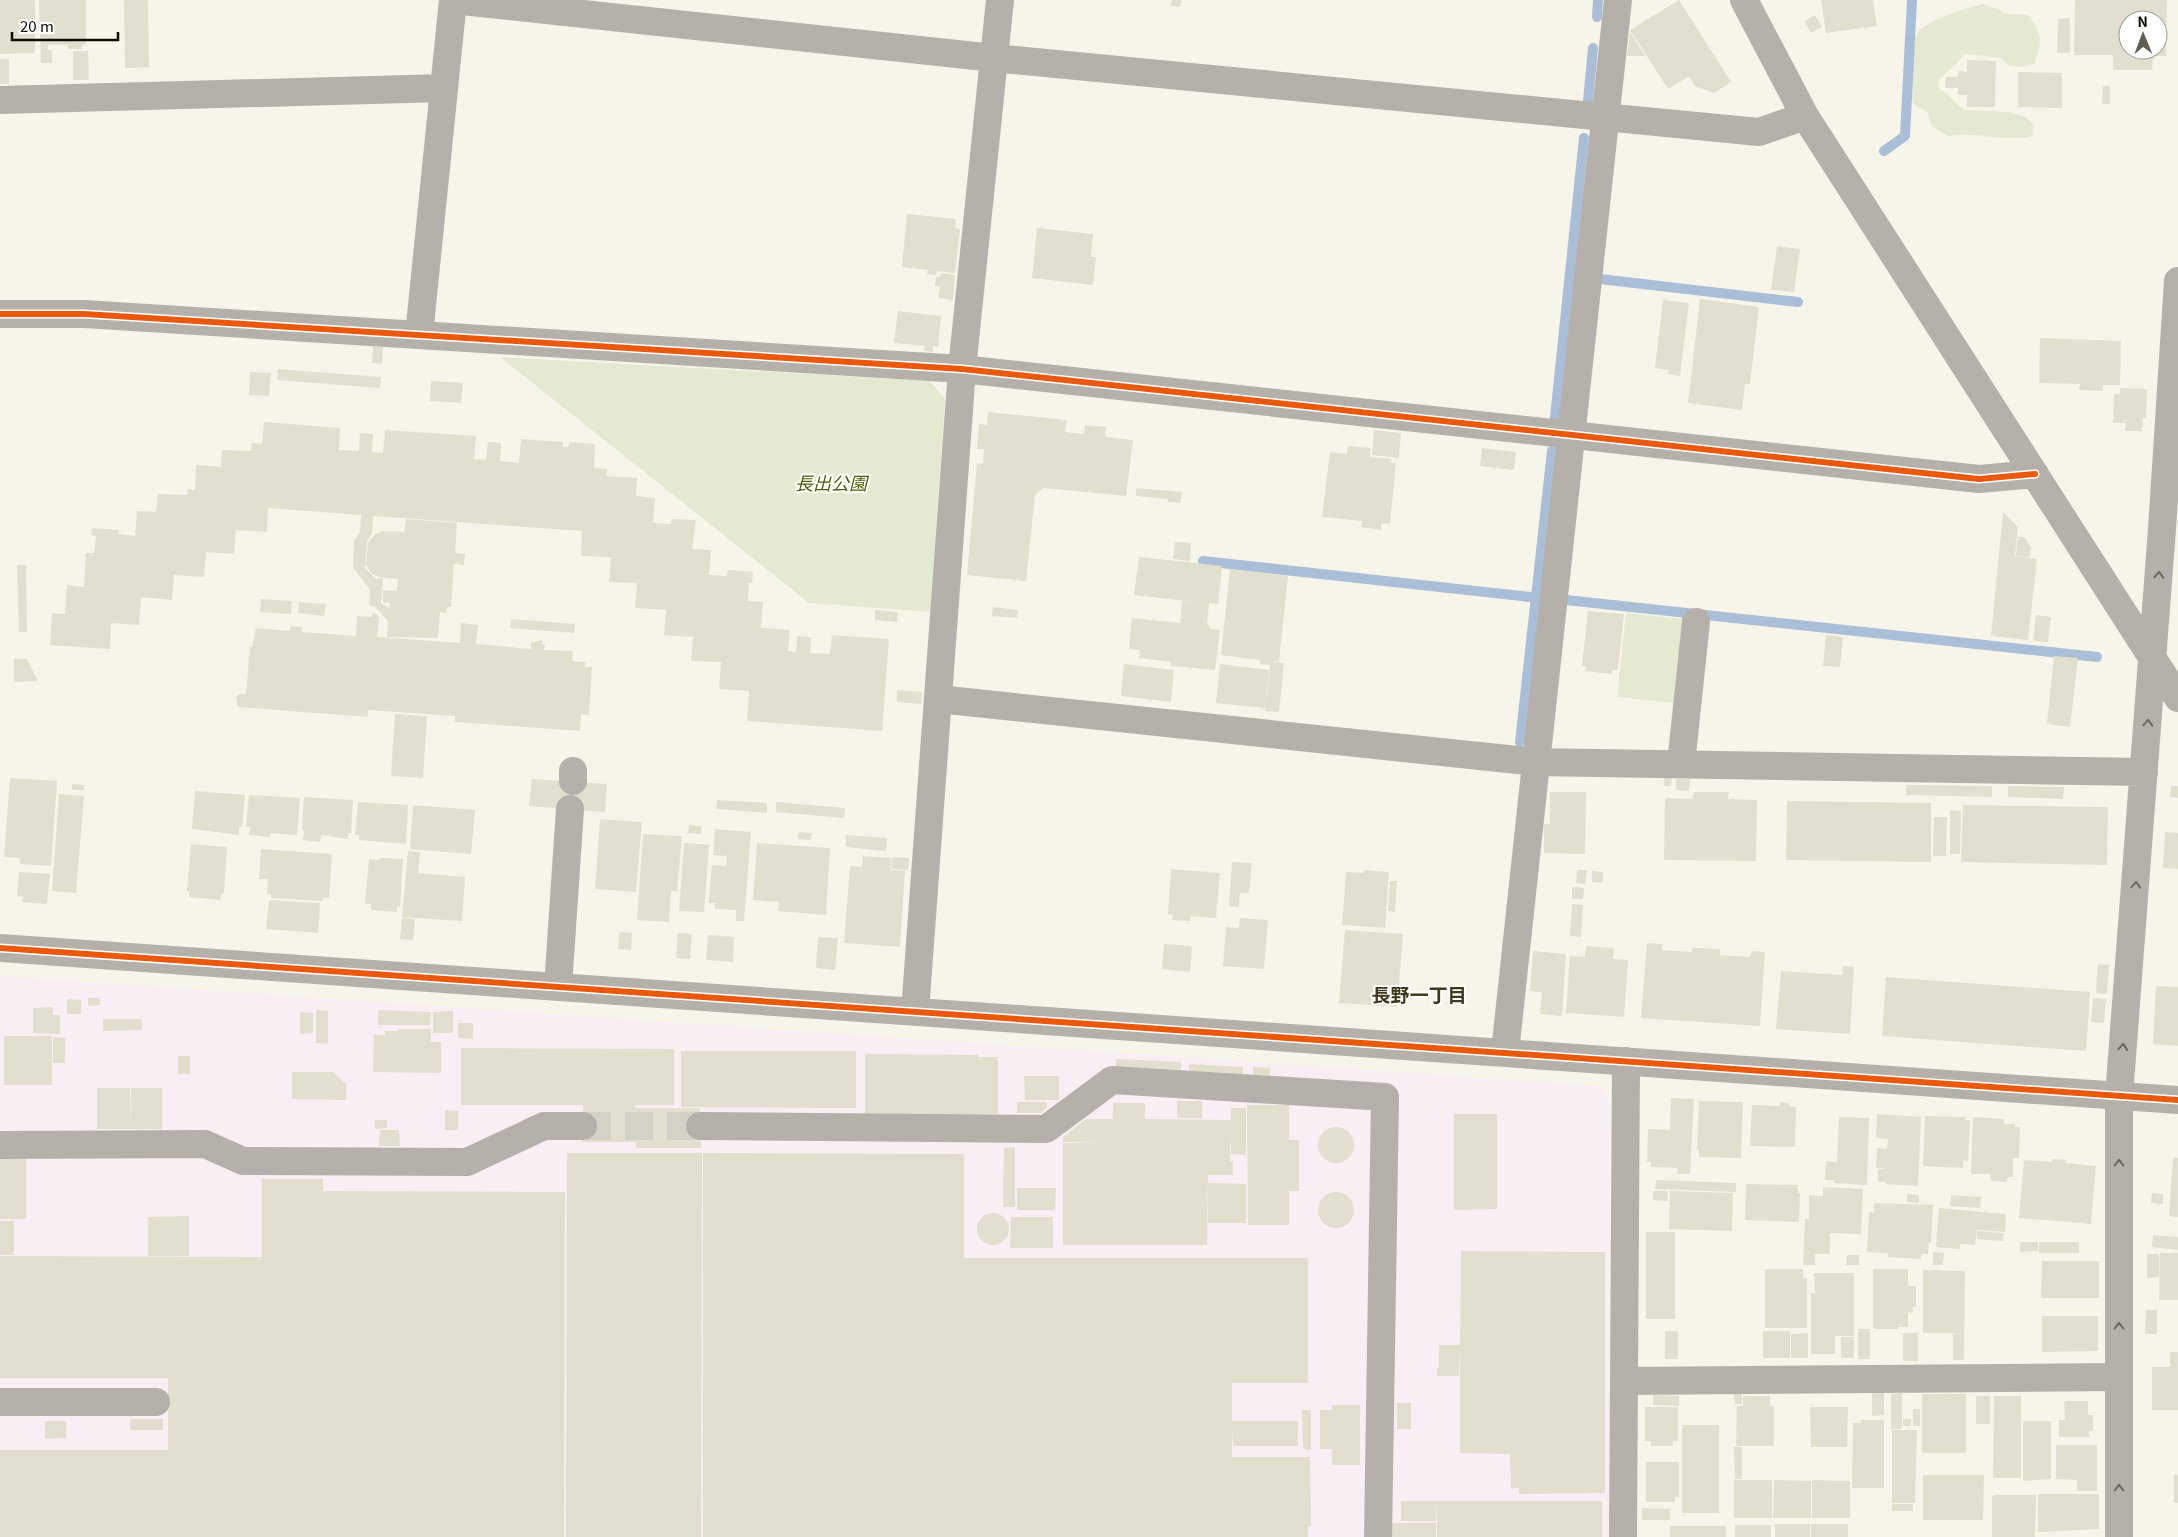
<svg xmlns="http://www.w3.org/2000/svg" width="2178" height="1537" viewBox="0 0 2178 1537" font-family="Georgia,'Noto Sans JP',serif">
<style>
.industrial{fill:#f8eef4}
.green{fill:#e6e9d2}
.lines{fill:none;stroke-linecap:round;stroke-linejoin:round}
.stream{stroke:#abbed8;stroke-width:10}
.building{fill:#e2dfcf;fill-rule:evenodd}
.minor-tunnel{stroke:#d4d2c7;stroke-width:28;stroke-dasharray:28 14;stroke-linecap:butt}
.minor{stroke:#b6b0aa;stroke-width:28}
.cycleway-casing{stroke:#fff;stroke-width:9}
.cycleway{stroke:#e8590c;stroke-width:6}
.oneway{stroke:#6b665e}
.labels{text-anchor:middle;stroke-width:4;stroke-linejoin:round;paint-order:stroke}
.park-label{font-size:18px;font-style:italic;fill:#535c0b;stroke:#fff}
.neighbourhood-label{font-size:19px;font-weight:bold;fill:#3f391b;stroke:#fff}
</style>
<rect width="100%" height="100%" fill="#f7f5ea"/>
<path class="industrial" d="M0,976L1600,1086L1609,1098V1537H0Z"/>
<path class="green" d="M1984,4L2000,10L2003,13L2028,15C2042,33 2043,43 2034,64L2021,67L2007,65L2002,58L1964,54C1958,65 1946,71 1938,82L1939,89C1952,94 1954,105 1965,110L2009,112L2026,117L2034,126L2033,136C2004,143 1977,131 1948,136L1932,126L1927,112L1913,104C1910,89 1908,41 1920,30C1932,18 1968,7 1984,4Z
M500,357L930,381L945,399L930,612L809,603Z
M1626,613L1691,620L1682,704L1617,697Z"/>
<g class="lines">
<path class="stream" d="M1597,17L1598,0
M1588,101L1593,48
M1884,151L1905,136L1912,0
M1600,279L1798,302
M1555,417L1584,138
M1203,561L1539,598
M1566,600L2097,657
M1520,742L1552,451"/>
</g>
<path class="building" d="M0,0H35V49L34,53L0,54Z
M39,0H86V45H82V49H68V45H48V50H52V63H41Z
M124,0H148L149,67L125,68Z
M1172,0H1181L1180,7L1171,6Z
M1679,0L1731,82L1714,93L1695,86L1689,76L1668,89L1630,30Z
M1821,0H1873L1877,26L1826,33Z
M2075,0H2167L2166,56H2153L2152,70H2113V55H2074ZM2128,20H2158V50H2128Z
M1815,15L1822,27L1811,33L1805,21Z
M2070,18V53H2057L2058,19Z
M1630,32L1645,56H1627Z
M73,51H88L89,80H73Z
M0,59H9V84H0Z
M1967,60L1996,61L1995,107H1967V95H1958V88H1945L1946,77H1958V71L1967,72Z
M2018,72L2062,73V108L2018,107Z
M2103,86H2110V104H2102Z
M907,214L956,219L955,228L960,229L955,273L937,271L936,275L927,274L928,270L902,267Z
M1037,228L1093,234L1091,257H1096L1093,285L1032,278Z
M1777,246L1800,249L1794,292L1771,290Z
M941,273L955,275L953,300L938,298L940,287L935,286L936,277H940Z
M1700,299L1759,307L1750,384H1745L1742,410L1688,403Z
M1663,300L1689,303L1680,376L1668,374L1669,370L1655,368Z
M898,311L941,316L938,347L933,346V352L924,351L925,346L894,343Z
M2040,338L2121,341L2120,385H2103V391L2079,390L2080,384L2039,383Z
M373,346L383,347L382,364L372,363Z
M278,369L381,377L380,388L277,380Z
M250,372L271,373L269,396L249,395Z
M431,381L463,383L461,403L430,401Z
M2120,388L2147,389L2146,418H2143L2142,431H2125L2126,423H2113L2114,394H2120Z
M988,412L1067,420L1065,432L1084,434L1085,425L1106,427L1105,437L1133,440L1126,496L1043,488L1035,495L1026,581L967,575L977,463L983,464L984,449H977L979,424L987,425Z
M264,422L340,428L339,450L359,451L360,433L373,434L372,452L383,453L385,430L476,436L474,459L486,460L488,442L501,443L500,461L519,463L521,439L563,442V447H568L569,442L595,444L594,468L607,469L606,476L637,478L636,496L655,498L653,523L671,524L672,519L696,520L692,549L711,550L709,575L727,576L728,570L753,572L752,583H749L748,601L763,602L761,628L790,630L788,651L796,652L797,636L811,637L810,653L830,654L832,635L889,639L882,731L747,721L749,691L719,689L721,662L691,661L693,637L664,635L666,610L635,608L637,583L609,582L611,557L581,556L582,531L373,516L372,533L367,542L365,568L376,579L383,578L381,603L389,608L390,603L383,602V590L397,591L398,579L379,577L371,573L366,565L368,543L374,535L383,531L404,532L406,519L457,523L455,553L465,554L464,565L454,564L451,607H447L446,613L440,612L438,638L387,637L388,621L374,606L369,605L370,590L353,567L354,541L360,532L361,515L268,508L267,532L236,530L234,554L206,552L204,577L174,575L172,600L141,597L139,625L111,623L110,649L50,645L52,613L65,614L67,585L84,587L86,553H94L96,536L91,535L92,528L119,530L118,534L135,536L137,511L156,512L158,494L187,495L188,489L195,490L196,465L221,467L222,450L251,451L252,443L262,444Z
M1374,430L1401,433L1399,458L1372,455Z
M1348,446L1371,448L1370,457L1392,459L1391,463H1396L1390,523L1381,524V530L1361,527L1362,521L1322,517L1330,452L1347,454Z
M1482,448L1516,452L1514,470L1480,466Z
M1136,488L1182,492L1180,503L1168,502V499L1136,496Z
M2003,512L2018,527L2015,556L2037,559L2028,640L1991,636Z
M2018,537H2024L2031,547L2030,557L2016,556Z
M1175,542L1191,543L1190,561L1173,559Z
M1139,557L1222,566L1218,604L1209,603L1207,625L1210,626L1209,629L1220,630L1215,670L1171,666V662L1139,658L1140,650L1129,649L1132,618L1180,623L1182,601L1203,603L1134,595Z
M17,565H26L27,632H19Z
M1230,569L1288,576L1279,661L1270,662L1284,663L1279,712L1265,711L1270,665L1260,664V660L1221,655Z
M261,599L292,601L291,614L260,612Z
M299,602L326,604L324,616L298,613Z
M993,607L1018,610L1017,618L992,616Z
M875,610L898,612L897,622L875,620Z
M1588,611L1624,614L1618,670H1612V674L1585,671L1586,667L1582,666Z
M372,613L377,614L379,618L377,637L460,643L461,623L478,625L476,644L531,649V643L542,640V644H545L544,650L573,651L572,661L585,662V667H592L589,715L581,714L580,731L455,722V716L368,710V717L238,707L236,697L239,694H246L250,647H252L256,628L290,631V626L302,627V632L356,636L357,616L372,617Z
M2036,615L2051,617L2048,642L2033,641Z
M511,619L575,624L574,633L510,628Z
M1826,635L1843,637L1840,667L1823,666Z
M2054,656L2078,658L2070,727L2047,724Z
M14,659H27L38,681L14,682Z
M1124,664L1174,670L1171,702L1121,696Z
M1220,664L1269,670L1265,708L1216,703Z
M897,690L922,692L921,704L897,702Z
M395,714L427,716L423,778L391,776Z
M10,778L57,781L51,866L20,864V858L4,857Z
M1664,778H1672L1671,786H1664Z
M532,779L607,784L605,812L529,806Z
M1676,779H1690L1689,791L1676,790Z
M72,784L84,785V790H72Z
M1906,785L1992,786V797L1906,795Z
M2008,786L2064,787L2063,799L2008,797Z
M2171,786H2178V798L2170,797Z
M195,791L245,795L242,827H239V835L192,829Z
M1550,792H1586L1585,854L1544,853V824H1550Z
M1694,792H1729L1728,799L1757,800L1756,861L1664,860L1665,798L1693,799Z
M59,794L84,796L76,893L52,891Z
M249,795L300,798L297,835L270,833V837L249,835L250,827H246Z
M304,797L353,800L351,833H348V839L321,835L320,842L303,840L304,830H302Z
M717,800L767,803V813L716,809Z
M1787,801L1931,803V862L1786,860Z
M358,802L408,805L406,844L359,840V835H355Z
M776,802L845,808L844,818L776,812Z
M413,805L475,810L471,854L410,849Z
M1963,805L2108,807L2107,865L1961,862Z
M1950,810L1961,811L1960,854H1950Z
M1934,817H1947L1946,856H1933Z
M600,819L642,822L636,892L595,889Z
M689,825L702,826L701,834L688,833Z
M715,829L751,832L744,921H736V910L715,909V903H709L712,865L726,866L727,856L713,855Z
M799,832L812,833L811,840L798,839Z
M2165,832L2178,833V869L2163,868Z
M643,834L682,836L677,891H671L669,922L637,920Z
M846,835L887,838L886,851L846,847Z
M684,843L709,845L704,912L679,911Z
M757,843L830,848L826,915L778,911L779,902L753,900Z
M191,844L227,847L224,894L221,893L220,900L189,897L190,891H187Z
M261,849L332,854L329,898H323V901L271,898V894H267L268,879H259Z
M408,851L420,852L418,873L465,877L462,921L402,917Z
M863,856L891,858L890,870L905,871L900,947L844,943L850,866L862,867Z
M892,857L909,858L908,870L891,869Z
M380,858L403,859L400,907L397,906V912L371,910V904H365L369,859L380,860Z
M1232,862L1252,863L1249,893H1240L1239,907L1229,906Z
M1171,869L1220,873L1216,918L1191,916L1190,921L1172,920L1173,915L1168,914Z
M1365,870L1389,872L1385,928L1342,925L1346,872L1364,873Z
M1577,870H1587L1585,884L1576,883Z
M1592,871L1603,872V883L1592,882Z
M19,872L50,874L47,904L22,902L23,897L17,896Z
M1390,881H1397L1395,912L1388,911Z
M1572,887L1584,888L1583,899H1572Z
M269,900L320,903L318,933L266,929Z
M1572,904L1583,905L1581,937L1570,936Z
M402,918L415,919L413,940L400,939Z
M1240,918L1268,920L1264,969L1223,966L1226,927L1239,928Z
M1345,930L1403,934L1397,1007L1339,1003Z
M619,932L632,933L631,950L618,949Z
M678,933L692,934L690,959L676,958Z
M708,935L734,937L733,962L706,960Z
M818,937L838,938L835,970L816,968Z
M1647,943L1662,944V950L1692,952V948L1720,949V955L1750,957L1751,951L1765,952L1760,1026L1641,1018Z
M1164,944L1192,946L1190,972L1162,969Z
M1586,946L1614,948L1613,959L1628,960L1624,1017L1566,1013L1570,956L1585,957Z
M1533,951L1566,954L1562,1016L1540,1014L1542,992L1530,991Z
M2098,964L2109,965L2107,994L2096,993Z
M1843,966L1854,967L1850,1034L1776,1029L1781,971L1842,975Z
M1886,977L2090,992L2086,1051L1882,1036Z
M2156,986L2178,987V1046L2153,1044Z
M88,998H100V1005L88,1006Z
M2093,998L2106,999L2104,1023L2091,1022Z
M67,999L81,1000V1014H67Z
M53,1007V1015H60V1034L33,1033V1008Z
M316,1010L328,1011V1044L316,1043Z
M378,1010L431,1012L430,1025H378Z
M453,1011V1033H433V1012Z
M300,1012L313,1013V1033L300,1034Z
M103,1019H142V1030L103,1031Z
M458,1023H473V1039L458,1038Z
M398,1029H431V1042H441V1073L373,1072L374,1035H385V1031H398Z
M4,1036H52V1085H4Z
M53,1037L65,1038V1063H53Z
M461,1048L674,1049V1105H636L635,1108H700L701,1148H636V1142H582L583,1105H461Z
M681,1051H856V1108L681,1107Z
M865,1054L978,1055V1057H998V1114H865Z
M178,1056H190V1074H178Z
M1116,1059L1181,1062V1071L1116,1068Z
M1189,1064L1243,1067V1075L1189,1072Z
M1253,1067L1270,1068V1076L1253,1075Z
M292,1072H333L346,1084V1100L292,1099Z
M1024,1076H1059V1100H1025Z
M97,1088H130V1129H97Z
M131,1088H162V1129H130Z
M1671,1098L1694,1099L1690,1174H1677L1678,1168L1651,1167V1162H1647L1648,1129L1670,1130Z
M1177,1101H1202V1118H1177Z
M1699,1101L1743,1102L1741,1158L1699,1157V1149H1697Z
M1017,1102H1047V1107L1041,1113H1017Z
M1780,1102L1789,1103V1106L1796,1107L1795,1147L1750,1146L1752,1105L1780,1106Z
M1113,1103H1145V1119L1231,1120V1108H1246V1155L1231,1154L1230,1131V1161H1233V1175H1208L1207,1245H1063V1143L1107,1142H1063V1137L1086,1119H1113Z
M1247,1105H1289V1140H1299V1191H1289V1225H1248Z
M445,1110L458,1111V1130H445Z
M1454,1114H1497V1209L1454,1210Z
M1877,1114L1921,1117L1918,1186L1886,1184V1182H1878V1169L1887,1168H1876L1877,1148L1887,1149L1888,1139L1876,1138Z
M1925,1116L1965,1117V1120H1970L1968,1161L1963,1160V1168L1923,1166Z
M1839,1117L1869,1118L1867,1185L1834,1183V1180H1825L1826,1161L1837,1162Z
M1973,1117L2004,1119V1124H2015V1127H2020L2019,1158H2013V1177H2008L2007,1182L1991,1181L1990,1174H1971Z
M375,1120H387V1128L375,1129Z
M1318 1145a18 18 0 1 1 36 0a18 18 0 1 1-36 0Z
M380,1130H399L400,1146H379Z
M1015,1147V1207H1003L1004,1148Z
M567,1153H702L701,1537H566Z
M703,1153L964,1154V1258H1308V1383H1232V1421H1298V1446H1233L1232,1425V1457H1310L1311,1527L1308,1526V1537H703Z
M2173,1157L2178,1158V1217L2169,1216Z
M0,1158H26V1219H0Z
M2052,1159L2066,1160V1163L2096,1166L2091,1224L2019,1218L2024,1160L2052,1162Z
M262,1179H323V1191L565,1192L564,1537H0V1450H168V1378H0V1256L262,1257Z
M1656,1180L1736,1183V1192L1655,1189Z
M1208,1183L1246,1184V1223H1208Z
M1746,1184L1798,1185V1193H1800L1799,1222L1745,1220Z
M1823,1187L1863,1189L1861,1234L1830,1233V1254H1815V1265H1803L1805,1219H1809V1195L1823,1196Z
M1017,1188H1056L1055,1210H1017Z
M1653,1191H1668L1667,1201L1653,1200Z
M1670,1191L1733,1193L1732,1231L1669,1229Z
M1318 1210a18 18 0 1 1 36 0a18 18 0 1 1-36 0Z
M2152,1193L2163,1194V1204L2151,1203Z
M1907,1194L1919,1195V1203L1907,1202Z
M1951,1195L1981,1197L1980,1208L1950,1206Z
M1874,1203L1933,1205L1931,1242L1929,1243L1928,1254H1921V1259L1888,1257V1253L1867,1252L1869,1212L1874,1213Z
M1939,1208L2006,1214L2005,1232L1977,1230L1975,1245L1960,1244V1249L1936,1247Z
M977 1229a16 16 0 1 1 32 0a16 16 0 1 1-32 0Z
M189,1216V1256H148V1217Z
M1011,1217H1053V1248H1010Z
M0,1221H14V1255H0Z
M1977,1231L2004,1233L2003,1241L1977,1239Z
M1646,1232H1675V1319H1646Z
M2153,1235L2178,1237V1250L2152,1247Z
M2020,1242H2038V1251L2020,1252Z
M2039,1242H2079V1253H2039Z
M1461,1251L1605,1252V1493L1519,1494V1488H1511L1510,1454L1460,1453V1350L1459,1376H1437V1368H1439V1345H1460Z
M1933,1252L1944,1253L1943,1265H1933Z
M2160,1253H2178V1300H2159Z
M2147,1254H2159V1277L2147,1278Z
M1847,1255H1859V1265H1846Z
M2042,1261H2099V1298H2041Z
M1765,1269H1803V1278H1807V1328H1765Z
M1873,1269H1908V1286H1916V1307H1913V1313L1908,1312V1327H1898V1329H1875L1873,1327Z
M1923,1270L1965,1271L1964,1360H1953V1334L1959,1333H1923Z
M1814,1273H1854V1336H1835V1354H1811V1293H1815Z
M2146,1310H2157V1334H2145Z
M2042,1316H2098V1351L2042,1352Z
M1858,1329H1870V1359H1858Z
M1665,1331H1678V1359H1665Z
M1763,1331H1790V1358H1763Z
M1808,1333V1358H1791V1334Z
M1903,1333H1918V1361H1903Z
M1841,1337H1854V1358H1841Z
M2170,1352H2178V1410H2152V1367H2170Z
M1872,1393H1884V1415L1872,1416Z
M1902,1393V1429H1891V1394Z
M1734,1394H1742V1404H1735Z
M1922,1394H1966V1453H1922Z
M1653,1395L1679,1396V1406L1653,1405Z
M1743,1396H1770V1406H1774V1446H1736L1737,1406H1743Z
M1976,1396H1990V1424H1976Z
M1994,1396H2021V1478H1993Z
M2064,1401H2088V1415H2093V1431H2089L2090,1437H2059V1420H2065Z
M1397,1403H1411V1429H1397Z
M1332,1405H1360V1465H1332V1449H1320V1410H1332Z
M1645,1407H1678V1441H1673V1446H1651V1441H1645Z
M1810,1407H1848L1847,1447H1811Z
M1913,1409H1920V1426H1913Z
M1302,1410H1311V1450L1303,1449Z
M130,1419H163V1430H130Z
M1903,1419H1911V1426H1903Z
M1861,1420H1884V1488H1852L1853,1423H1861Z
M45,1421H66V1438L45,1439Z
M2023,1421H2051V1479L2023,1481Z
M1682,1425H1719V1513H1682Z
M1892,1430H1917L1915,1503H1892Z
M2056,1445H2097V1491H2077V1480L2056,1479Z
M1734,1447H1742V1479H1735Z
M1646,1462H1679V1497H1675V1502H1646Z
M1923,1475H1984L1983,1520H1923Z
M2174,1475H2178V1503H2174Z
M1734,1480H1772V1518H1734Z
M1774,1480L1811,1481V1518H1773Z
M1812,1480L1850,1481V1518H1812Z
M2038,1494H2099V1529L2038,1532Z
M1994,1495H2036L2035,1537H1992V1497Z
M1401,1501H1437L1436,1521H1401Z
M1437,1501H1602V1537H1437Z
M1892,1504H1913V1511H1892Z
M1642,1508L1670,1509V1520H1642Z
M1392,1523H1436V1537H1392Z
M1775,1524H1810V1537H1775Z
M1811,1524H1848V1537H1811Z
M1735,1525H1771V1537H1735Z
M1670,1526H1726V1537H1670Z"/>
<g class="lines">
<path class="minor-tunnel" d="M583,1126H700"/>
<path class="minor" d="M453,0L994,58L1759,132L1805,116
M1744,0L1805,116L2178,698
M0,100L444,88
M0,314H84L962,369L1979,479L2035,474
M419,335L453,0
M938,699L1536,762L2144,772
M1681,764L1696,622
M573,781V771
M0,948L2178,1100
M558,987L570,809
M915,1012L962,369L1000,0
M1505,1052L1618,0
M700,1126L1046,1129L1112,1080L1385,1097L1378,1537
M0,1145L205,1144L243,1161L467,1162L544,1126H583
M1624,1381L2119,1377
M0,1402H156
M1623,1537L1626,1061
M2119,1537V1096L2162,529L2178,281"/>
<defs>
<path id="cycleway" d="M0,314H84L962,369L1979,479L2035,474
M0,948L2178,1100"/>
</defs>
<use href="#cycleway" class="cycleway-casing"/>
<use href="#cycleway" class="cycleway"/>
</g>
<defs><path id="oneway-chevron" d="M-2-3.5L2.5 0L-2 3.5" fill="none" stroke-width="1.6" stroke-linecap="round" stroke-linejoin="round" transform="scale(1.25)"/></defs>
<g class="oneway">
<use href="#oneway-chevron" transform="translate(2159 575) rotate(-86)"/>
<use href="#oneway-chevron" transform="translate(2148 723) rotate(-86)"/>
<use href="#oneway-chevron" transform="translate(2136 885) rotate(-86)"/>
<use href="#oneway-chevron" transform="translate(2123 1047) rotate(-85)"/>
<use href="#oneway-chevron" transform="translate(2119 1163) rotate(-90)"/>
<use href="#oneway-chevron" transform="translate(2119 1326) rotate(-90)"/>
<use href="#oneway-chevron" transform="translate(2119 1488) rotate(-90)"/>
</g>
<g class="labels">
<g class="park-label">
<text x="831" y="490">長出公園</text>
</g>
<g class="neighbourhood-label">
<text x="1419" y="1002">長野一丁目</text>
</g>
</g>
<g transform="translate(2143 35) rotate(359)"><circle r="24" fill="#ffffff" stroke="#9f9e9a"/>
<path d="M0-4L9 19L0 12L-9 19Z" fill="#605e53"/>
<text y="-8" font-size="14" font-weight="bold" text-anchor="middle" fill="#0f0c02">N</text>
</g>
<path d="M12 32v8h106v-8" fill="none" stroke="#0f0c02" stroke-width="2.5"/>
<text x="20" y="32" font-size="15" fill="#0f0c02" stroke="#ffffff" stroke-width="4" paint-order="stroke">20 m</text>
</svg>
